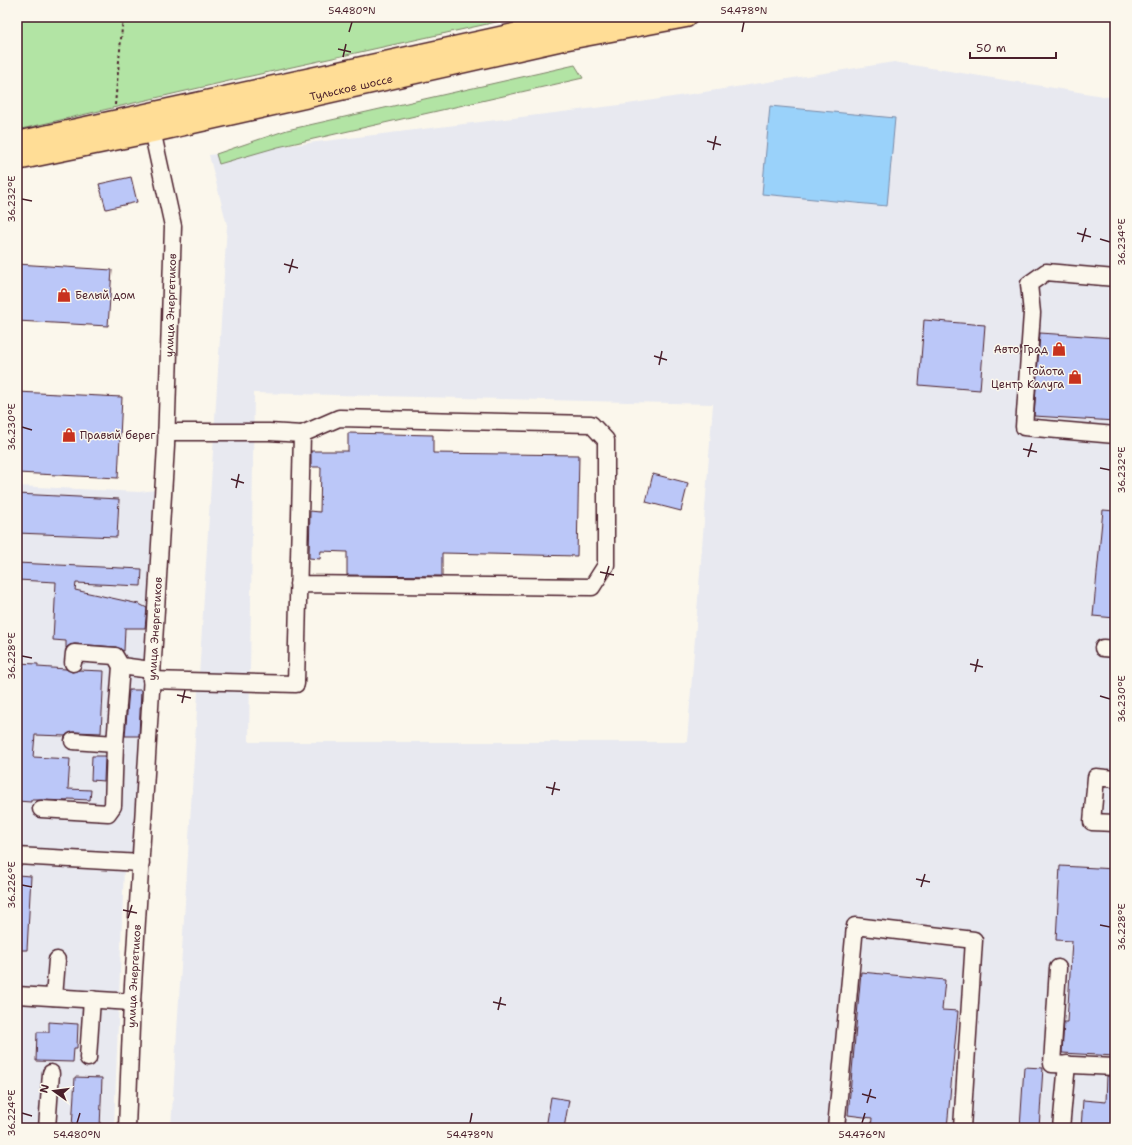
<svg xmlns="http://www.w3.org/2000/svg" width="1132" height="1145" viewBox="0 0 1132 1145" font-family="'Shantell Sans',sans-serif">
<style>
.built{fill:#e8e9f0;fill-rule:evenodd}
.green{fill:#b2e4a4;stroke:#7e8268}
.water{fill:#9ad2fa;stroke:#7a8aa7}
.building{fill:#bbc7f8;stroke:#4a1f2b}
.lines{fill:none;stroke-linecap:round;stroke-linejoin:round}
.minor-casing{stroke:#4a1f2b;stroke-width:19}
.major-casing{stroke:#4a1f2b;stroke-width:23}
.path{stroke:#4a1f2b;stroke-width:2;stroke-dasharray:3 3;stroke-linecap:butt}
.minor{stroke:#fbf7ec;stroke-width:16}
.major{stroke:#ffdd96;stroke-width:20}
.ticks{fill:none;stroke:#4a1f2b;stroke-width:1.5}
.labels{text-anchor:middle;stroke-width:3;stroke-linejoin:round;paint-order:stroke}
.street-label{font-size:11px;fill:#4a1f2b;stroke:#fbf7ec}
.poi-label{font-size:11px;fill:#4a1f2b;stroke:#fbf7ec;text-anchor:start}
.neatline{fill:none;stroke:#4a1f2b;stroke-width:1.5}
.ticks-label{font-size:10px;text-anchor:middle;fill:#4a1f2b}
</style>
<rect width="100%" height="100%" fill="#fbf7ec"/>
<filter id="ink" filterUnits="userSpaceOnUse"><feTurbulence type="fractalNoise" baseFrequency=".025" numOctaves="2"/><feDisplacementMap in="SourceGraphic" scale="8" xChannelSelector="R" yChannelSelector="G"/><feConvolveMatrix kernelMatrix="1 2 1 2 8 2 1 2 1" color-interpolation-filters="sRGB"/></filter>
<g filter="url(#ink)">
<path class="built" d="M894,62L1115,98V1128H171L227,225L209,155L628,104ZM254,393L713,404L687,742H249Z
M17,486L139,492L156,490L141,839L124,868L114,1128H17Z"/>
<path class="green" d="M17,17H519L242,78L17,130Z
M575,65L583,78L278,147L219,164L216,154L287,130Z"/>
<path class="water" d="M770,106L895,118L887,206L762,194Z"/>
<path class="building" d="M131,177L137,202L106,209L99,184Z
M17,264L112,270L108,326L17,321Z
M924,320L985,325L980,390L919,385Z
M1040,333L1115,338V421L1034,416Z
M17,392L122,397L118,478L17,473Z
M348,433L433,435V453L579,455L577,556L442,553V576L347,575V552L321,551L320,559L309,558L310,511L320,512L321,467H311V451H348Z
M653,474L688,483L681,511L646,502Z
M17,494L119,499L117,537L17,533Z
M1103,510L1115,511V618L1093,616Z
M17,563L142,569L141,586L76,583L75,590L139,604L147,608L145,628H125L124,651L116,647L75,644L70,645L66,648V641L53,640L56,582L17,580Z
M17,663L38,664V667L66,669L72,672L79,670L104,671L101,733L74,732L69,733L65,736L35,735L33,757L70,759L68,789L91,790L90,800L68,799L67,801L42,800H31V802L17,801Z
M129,690H141L139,736H125Z
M92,756H105L104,781L91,780Z
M1060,866L1115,869V1056L1062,1053L1064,1022H1067L1072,941L1056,940Z
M17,875L31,876L27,950H17Z
M861,972L945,980L942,1010L958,1011L947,1128H871L872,1118L848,1115Z
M49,1022L78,1024L77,1048H74L73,1062L36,1061L37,1032H49Z
M1024,1067L1043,1068L1039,1128H1020Z
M1107,1076H1115V1128H1081L1083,1100L1106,1102Z
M75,1077L102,1078L100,1128H72Z
M551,1097L569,1100L564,1128H546Z"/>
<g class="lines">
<defs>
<g id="minor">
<path d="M1115,278L1046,272L1029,284L1032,313L1024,427L1115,435"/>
<path d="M166,432H269L302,434"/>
<path d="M1103,648L1115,649"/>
<path d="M73,663L74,653L115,656L121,666L151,670"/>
<path d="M151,680L296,684L302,434L339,418L591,424L606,440V565L592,587L298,584"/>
<path d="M73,741L115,744L121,666"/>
<path d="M1115,779L1096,777L1092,822L1115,823"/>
<path d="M41,809L108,813L113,806L115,744"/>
<path d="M17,856L141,863"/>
<path d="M1058,968L1052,1064L1115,1067"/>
<path d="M17,995L132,1002"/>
<path d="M54,997L57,960"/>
<path d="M88,1058L92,999"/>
<path d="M47,1128L51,1073"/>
<path id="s1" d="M127,1128L132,1002L166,446L173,226L150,121"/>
<path d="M836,1128L855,926L974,940L962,1128"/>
<path d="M1061,1128L1067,1064"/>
</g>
<g id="major">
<path d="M17,142L555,25L595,17"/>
<path id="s2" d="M17,160L153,132L563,40L686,17"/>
</g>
</defs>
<use href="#minor" class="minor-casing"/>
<use href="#major" class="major-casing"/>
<path class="path" d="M115,105L123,17"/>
<use href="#minor" class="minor"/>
<use href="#major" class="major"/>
</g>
</g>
<path class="ticks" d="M349,32L352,22M742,32L744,22M338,49L351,52M343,57L346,44M707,141L721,145M713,150L716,136M22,199L32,201M1077,233L1091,237M1100,239L1110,242M1082,242L1086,228M284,264L298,268M289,273L293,259M654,356L667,360M659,365L662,351M22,427L32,430M1023,449L1037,452M1028,457L1032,443M1100,468L1110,470M231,479L244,483M236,488L239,474M600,572L614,575M605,580L609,566M22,656L32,658M970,664L983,667M975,672L978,659M177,695L191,698M1100,696L1110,699M182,703L185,690M546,787L560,790M552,795L555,782M916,879L930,882M22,885L32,887M921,887L925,874M123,910L137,913M128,918L132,905M1100,925L1110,927M493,1002L506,1005M498,1010L501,997M862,1094L876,1098M867,1103L871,1089M22,1113L32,1116M77,1123L80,1113M470,1123L472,1113M862,1123L865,1113"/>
<defs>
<symbol id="shop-bare" viewBox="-9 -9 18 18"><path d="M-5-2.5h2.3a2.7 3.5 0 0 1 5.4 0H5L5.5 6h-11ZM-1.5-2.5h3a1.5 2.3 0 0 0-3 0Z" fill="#c8321e" stroke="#fbf7ec" stroke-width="2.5" paint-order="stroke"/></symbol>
</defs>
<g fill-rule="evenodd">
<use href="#shop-bare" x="54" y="285" width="20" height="20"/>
<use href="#shop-bare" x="1049" y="339" width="20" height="20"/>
<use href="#shop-bare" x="1065" y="367" width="20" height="20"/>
<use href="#shop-bare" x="59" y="425" width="20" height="20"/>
</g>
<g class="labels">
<g class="street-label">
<text dy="4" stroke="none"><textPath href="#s2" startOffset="342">Тульское шоссе</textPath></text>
<text dy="4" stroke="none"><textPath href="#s1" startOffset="824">улица Энергетиков</textPath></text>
<text dy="4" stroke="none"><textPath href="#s1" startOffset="500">улица Энергетиков</textPath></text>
<text dy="4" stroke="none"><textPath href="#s1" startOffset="152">улица Энергетиков</textPath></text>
</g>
<g class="poi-label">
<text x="75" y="299">Белый дом</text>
<text x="1048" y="353" text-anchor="end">Авто Град</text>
<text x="1064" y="375" text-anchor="end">Тойота<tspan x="1064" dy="13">Центр Калуга</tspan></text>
<text x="80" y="439">Правый берег</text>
</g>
</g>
<rect width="1132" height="1145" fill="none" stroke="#fbf7ec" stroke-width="44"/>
<g transform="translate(54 1091) rotate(284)" stroke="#fbf7ec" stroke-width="3" paint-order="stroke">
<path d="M0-3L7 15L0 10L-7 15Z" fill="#4a1f2b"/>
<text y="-6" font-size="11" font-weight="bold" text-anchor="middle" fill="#4a1f2b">N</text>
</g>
<path d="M970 52v6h86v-6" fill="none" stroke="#4a1f2b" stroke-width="2"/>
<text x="976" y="52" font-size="12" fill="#4a1f2b" stroke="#fbf7ec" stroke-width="3" paint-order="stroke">50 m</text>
<rect x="22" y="22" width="1088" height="1101" class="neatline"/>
<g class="ticks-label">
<text x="352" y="14">54.480°N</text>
<text x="744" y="14">54.478°N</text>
<text transform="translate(11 199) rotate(-90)" y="4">36.232°E</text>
<text transform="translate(1121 242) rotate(-90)" y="4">36.234°E</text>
<text transform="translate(11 427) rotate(-90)" y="4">36.230°E</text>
<text transform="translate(1121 470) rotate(-90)" y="4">36.232°E</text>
<text transform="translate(11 656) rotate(-90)" y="4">36.228°E</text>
<text transform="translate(1121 699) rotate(-90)" y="4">36.230°E</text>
<text transform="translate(11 885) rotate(-90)" y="4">36.226°E</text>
<text transform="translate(1121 927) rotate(-90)" y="4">36.228°E</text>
<text transform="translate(11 1113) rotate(-90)" y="4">36.224°E</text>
<text x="77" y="1138">54.480°N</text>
<text x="470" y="1138">54.478°N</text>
<text x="862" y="1138">54.476°N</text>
</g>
</svg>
